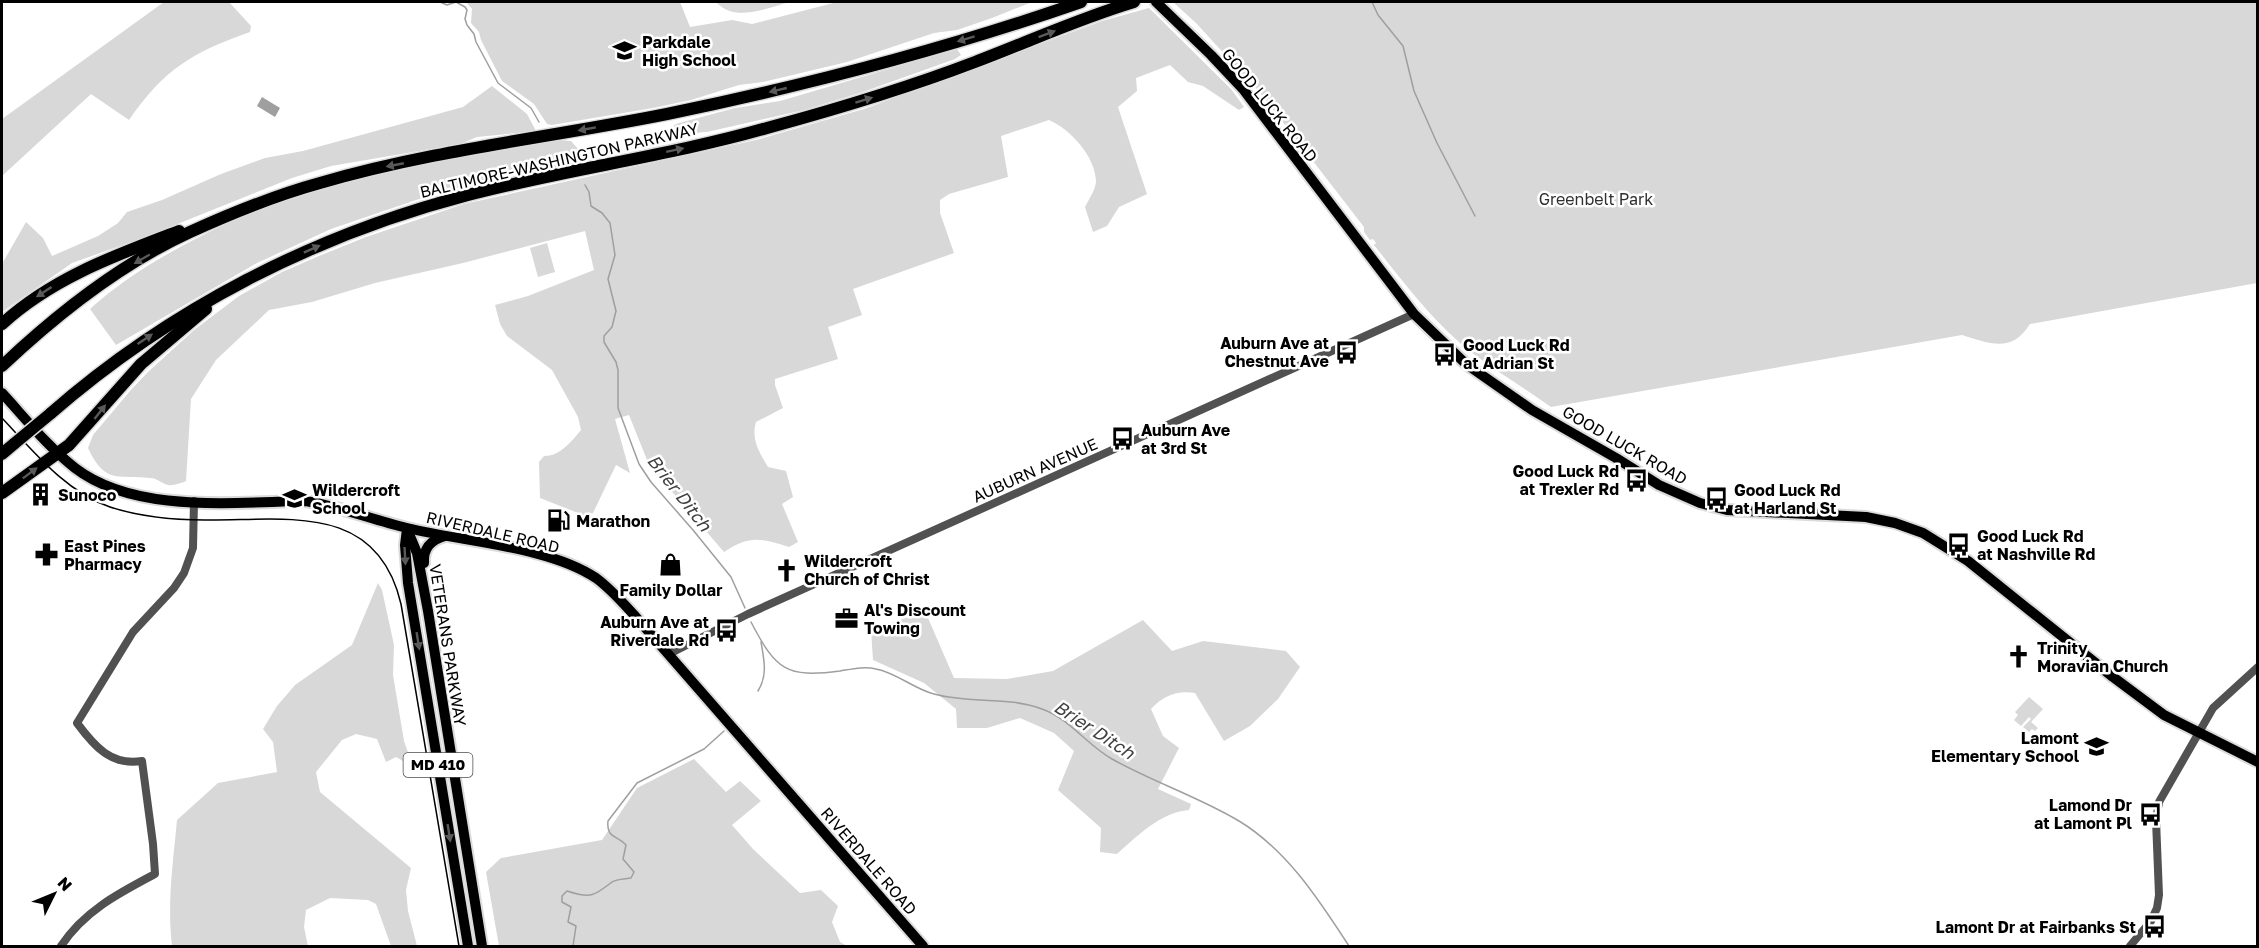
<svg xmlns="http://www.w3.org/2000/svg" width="2259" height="948" viewBox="0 0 2259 948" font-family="'Golos Text',sans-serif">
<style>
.green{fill:#d8d8d8}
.water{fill:#9f9f9f}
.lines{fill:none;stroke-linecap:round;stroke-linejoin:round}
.stream{stroke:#9f9f9f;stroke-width:1.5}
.major-casing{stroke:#dbdbdb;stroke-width:14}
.highway-casing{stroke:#dbdbdb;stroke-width:15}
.minor{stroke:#515151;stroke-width:8}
.major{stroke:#000;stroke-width:10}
.highway{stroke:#000;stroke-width:12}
.tram{stroke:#000;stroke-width:1.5}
.highway-bridge-casing{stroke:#dbdbdb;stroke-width:15;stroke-linecap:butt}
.highway-bridge{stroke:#000;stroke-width:12}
.oneway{fill:#595959}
.labels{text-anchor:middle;stroke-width:5;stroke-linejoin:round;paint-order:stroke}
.shield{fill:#fff;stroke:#4c4c4c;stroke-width:1.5}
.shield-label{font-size:15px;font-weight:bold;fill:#000}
.poi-label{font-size:16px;font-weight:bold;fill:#000;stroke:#fff;text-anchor:start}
.street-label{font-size:16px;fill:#000;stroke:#fff}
.park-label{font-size:16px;fill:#2f2f2f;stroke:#fff}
.water-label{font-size:18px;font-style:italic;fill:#404040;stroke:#fff}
</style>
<rect width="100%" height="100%" fill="#fff"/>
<g class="green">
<path d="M164 2H229L251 26 250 32C193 52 164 69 129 120L91 94 2 176V119Z"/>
<polygon points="466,2 680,2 690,27 732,20 752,24 837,2 1032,2 992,18 957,30 934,33 847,62 763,82 739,85 691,100 653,108 552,125 547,124 534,104 502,81 481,40 479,32 471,23 472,9"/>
<path d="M716 2H790C767 8 735 23 716 2Z"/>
<path d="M1173 2H2257V283L2030 324C2012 353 1991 344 1962 335L1551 407C1521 385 1488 367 1460 343 1427 314 1401 279 1374 245L1376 243 1373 239 1370 240 1364 232V227L1261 94 1196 23Z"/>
<path d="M1149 8 1231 89 1244 107 1239 110 1203 86 1188 82 1170 65 1136 78 1137 91 1118 107 1147 194 1119 207 1107 226 1093 232 1085 207C1089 199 1096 189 1096 181 1095 156 1070 129 1049 120L1001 136 1008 177 949 194 940 200V213L954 253 853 289 862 315 828 327 838 359 775 379V385L783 408 756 422C751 439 759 452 768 467L786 471 793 497 782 504 798 542 789 547C760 538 750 535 724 552L649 465 629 415 615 419 630 473 616 465 593 513 583 515 540 498 539 462 544 456C560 456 571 442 581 430L578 417 552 370 507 336 500 324 495 305 528 296 594 270 585 231 463 263 375 283 312 302 269 310 216 360 191 399 186 481C181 483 173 486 168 485 161 483 157 478 150 478 117 475 105 484 88 448L93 435 130 391 147 373 194 330 239 296 282 272 319 256 366 237 464 204 756 140 864 109 1102 21Z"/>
<path d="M957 49 961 55 955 59 863 92 804 110 707 132C695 131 682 141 673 130L674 125 679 123 735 108 780 101Z"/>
<polygon points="492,86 527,114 536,131 477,137 460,144 331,166 292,178 145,237 72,263 2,312 2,264 26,222 43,238 52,256 98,236 118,223 127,212 162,200 221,174 265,158 303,151 463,107"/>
<path d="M560 140 571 141 579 150V162L485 181 422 198 331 229 257 263 116 345 90 309C119 283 146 266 180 247 224 223 270 203 318 189 397 166 479 155 560 140Z"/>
<polygon points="547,243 555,272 538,277 530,248"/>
<path d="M378 583 382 590 394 645 393 675 404 741 413 767 396 757 386 762 377 739 356 734 342 740 316 772 320 792 411 868 406 890 408 911 417 946H391L376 904 368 900 330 898 306 910 304 927 308 946H172C167 904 173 863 177 820L218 783 277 772 273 742 263 729 277 706 295 685 352 645Z"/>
<path d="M925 611 954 678 1007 679 1053 671 1143 620 1172 651 1203 641 1286 651 1300 667 1278 699 1250 726 1224 741 1195 693C1177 690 1163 696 1151 709L1163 736 1179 748 1158 789 1191 804 1189 810C1161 812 1137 836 1117 854L1100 852 1101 828 1058 790 1074 751 1054 733 1020 718 987 728H957L956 709 924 683 873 660 871 630Z"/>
<polygon points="2029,697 2043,709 2031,722 2038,728 2035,731 2032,729 2029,732 2023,727 2031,719 2029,717 2021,726 2014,720 2018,715 2015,712"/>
<polygon points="694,759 726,792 740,781 761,801 732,825 753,849 800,893 821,890 838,906 832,922 840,942 847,946 499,946 486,872 501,858 602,840 637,788"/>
</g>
<polygon class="water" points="262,97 280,108 275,117 257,106"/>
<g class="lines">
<g class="stream">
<polyline points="440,2 447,5 456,2 465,7 467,10 465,19 467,25 474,34 476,42 498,83 531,108 539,122"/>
<polyline points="1372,2 1378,15 1403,46 1414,91 1437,143 1475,216"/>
<polyline points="585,185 589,192 591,206 602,213 610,223 615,255 608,279 616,311 612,327 604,336 604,342 616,362 618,370 618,408 639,464 651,482 693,530 731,577 745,608"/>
<path d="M751 622C776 670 786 678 840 671 852 669 864 666 876 669 897 673 914 689 934 694 969 704 1008 696 1042 709 1070 719 1087 745 1112 759 1153 782 1199 797 1239 821 1287 850 1319 900 1349 946"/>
<path d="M758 691C768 675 764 660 761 642"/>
<path d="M573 946 576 926 568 922 571 907 562 902V896L567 891C591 899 594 896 612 882 616 879 625 879 631 878L634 872 623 859 626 845C618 835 606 839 608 821L637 783 704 749 724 731"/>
</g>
<defs>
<g id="major">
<polyline points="1156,2 1211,55 1243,89 1414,314 1466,364 1532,410 1616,458 1659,485 1700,503 1727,510 1866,517 1895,523 1923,533 1968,561 2113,677 2164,715 2258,762"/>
<path d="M2 393C25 418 48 447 75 468 135 514 235 502 306 501 341 507 373 520 407 528 464 542 548 546 596 578 611 589 623 603 635 616L923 946"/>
<polyline points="407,529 417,553 428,611 482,946"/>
<polyline points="407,529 405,545 408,583 468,946"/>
<path d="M424 563C423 548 431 540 445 536"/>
</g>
<g id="highway">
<path d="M2 324C52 278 116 255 179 231"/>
<path d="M2 366C57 314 120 264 190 232 232 213 276 195 320 183 433 150 552 137 667 114 808 85 946 49 1081 2"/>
<path d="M50 414C170 309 314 235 468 195 567 169 669 156 767 128 837 109 907 88 975 62 1028 42 1080 18 1134 2"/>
<polyline points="2,454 15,443"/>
<polyline points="2,493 69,445 141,364 206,309"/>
</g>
</defs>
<use href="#major" class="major-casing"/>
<use href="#highway" class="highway-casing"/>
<g class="minor">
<polyline points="669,654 748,614 1414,314"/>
<path d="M61 946C84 911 119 893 155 874L153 844 142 761C111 766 94 746 77 723L133 632 174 588 184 573 193 548 194 501"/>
<polyline points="2130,946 2151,921 2157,908 2159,895 2156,820 2159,802 2213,708 2258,667"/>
</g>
<use href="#major" class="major"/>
<use href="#highway" class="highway"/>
<path class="tram" d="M2 418C33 451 66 492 110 507 141 517 173 520 205 520 285 521 377 501 401 604L459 946"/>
<defs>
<polyline id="highway-bridge" points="15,443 50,414"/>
</defs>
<use href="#highway-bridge" class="highway-bridge-casing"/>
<use href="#highway-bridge" class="highway-bridge"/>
</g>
<defs><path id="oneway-solid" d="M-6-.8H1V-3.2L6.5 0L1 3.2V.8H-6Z" transform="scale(1.5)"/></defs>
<g class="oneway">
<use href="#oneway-solid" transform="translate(1047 34) rotate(-21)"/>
<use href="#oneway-solid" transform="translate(966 39) rotate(163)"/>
<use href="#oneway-solid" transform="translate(778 90) rotate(167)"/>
<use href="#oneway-solid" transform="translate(864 100) rotate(-17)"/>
<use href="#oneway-solid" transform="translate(587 129) rotate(170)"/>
<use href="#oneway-solid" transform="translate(675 150) rotate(-12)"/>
<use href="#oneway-solid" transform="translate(395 165) rotate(169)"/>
<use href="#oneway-solid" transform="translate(312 249) rotate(-24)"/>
<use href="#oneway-solid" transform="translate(142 259) rotate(150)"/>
<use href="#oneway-solid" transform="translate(44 292) rotate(147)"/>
<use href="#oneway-solid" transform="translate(145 339) rotate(-34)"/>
<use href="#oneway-solid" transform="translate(100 412) rotate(-52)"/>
<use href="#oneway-solid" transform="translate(30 473) rotate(-37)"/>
<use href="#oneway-solid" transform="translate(405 556) rotate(87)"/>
<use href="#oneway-solid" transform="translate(418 641) rotate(81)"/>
<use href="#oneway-solid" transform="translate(449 833) rotate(81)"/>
</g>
<defs>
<symbol id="school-bare" viewBox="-9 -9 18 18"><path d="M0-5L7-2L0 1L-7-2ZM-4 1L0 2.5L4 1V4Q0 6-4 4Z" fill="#000" stroke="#fff" stroke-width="2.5" paint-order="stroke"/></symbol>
<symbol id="bus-bare" viewBox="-9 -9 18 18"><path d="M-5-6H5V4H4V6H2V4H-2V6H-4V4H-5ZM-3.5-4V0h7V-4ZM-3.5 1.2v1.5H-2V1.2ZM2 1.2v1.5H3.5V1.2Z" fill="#000" stroke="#fff" stroke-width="2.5" paint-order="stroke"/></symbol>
<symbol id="building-bare" viewBox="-9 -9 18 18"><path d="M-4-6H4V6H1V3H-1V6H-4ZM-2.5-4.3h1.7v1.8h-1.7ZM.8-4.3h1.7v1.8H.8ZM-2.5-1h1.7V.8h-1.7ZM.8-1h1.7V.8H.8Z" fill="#000" stroke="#fff" stroke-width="2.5" paint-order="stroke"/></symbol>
<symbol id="fuel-bare" viewBox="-9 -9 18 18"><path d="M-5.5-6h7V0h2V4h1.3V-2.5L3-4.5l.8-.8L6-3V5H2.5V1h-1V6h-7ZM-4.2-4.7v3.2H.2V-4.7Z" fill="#000" stroke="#fff" stroke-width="2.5" paint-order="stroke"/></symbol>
<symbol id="pharmacy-bare" viewBox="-9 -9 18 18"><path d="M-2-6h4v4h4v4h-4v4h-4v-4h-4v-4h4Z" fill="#000" stroke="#fff" stroke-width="2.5" paint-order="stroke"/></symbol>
<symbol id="shop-bare" viewBox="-9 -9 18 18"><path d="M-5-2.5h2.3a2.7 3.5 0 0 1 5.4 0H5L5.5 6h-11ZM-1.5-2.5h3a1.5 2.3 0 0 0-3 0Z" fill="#000" stroke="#fff" stroke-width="2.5" paint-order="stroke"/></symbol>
<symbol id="church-bare" viewBox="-9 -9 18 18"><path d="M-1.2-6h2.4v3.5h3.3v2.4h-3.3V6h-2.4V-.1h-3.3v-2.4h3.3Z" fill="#000" stroke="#fff" stroke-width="2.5" paint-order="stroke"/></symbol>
<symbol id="office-bare" viewBox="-9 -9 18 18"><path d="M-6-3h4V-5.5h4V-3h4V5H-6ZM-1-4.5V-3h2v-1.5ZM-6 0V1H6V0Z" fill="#000" stroke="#fff" stroke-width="2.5" paint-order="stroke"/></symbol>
</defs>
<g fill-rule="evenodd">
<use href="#school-bare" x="608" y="34" width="33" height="33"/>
<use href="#bus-bare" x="1330" y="336" width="33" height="33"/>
<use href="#bus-bare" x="1428" y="338" width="33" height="33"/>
<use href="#bus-bare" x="1106" y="422" width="33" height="33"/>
<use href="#bus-bare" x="1620" y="464" width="33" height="33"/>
<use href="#building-bare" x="24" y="478" width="33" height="33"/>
<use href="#school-bare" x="278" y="482" width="33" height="33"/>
<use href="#bus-bare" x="1700" y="482" width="33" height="33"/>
<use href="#fuel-bare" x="542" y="504" width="33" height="33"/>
<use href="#bus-bare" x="1942" y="528" width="33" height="33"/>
<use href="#pharmacy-bare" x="30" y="538" width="33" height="33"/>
<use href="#shop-bare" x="654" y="548" width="33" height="33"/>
<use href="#church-bare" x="770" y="554" width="33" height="33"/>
<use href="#office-bare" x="830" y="602" width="33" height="33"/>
<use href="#bus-bare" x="710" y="614" width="33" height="33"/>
<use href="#church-bare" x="2002" y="640" width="33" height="33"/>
<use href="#school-bare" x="2080" y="730" width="33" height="33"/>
<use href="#bus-bare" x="2134" y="798" width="33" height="33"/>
<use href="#bus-bare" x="2138" y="910" width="33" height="33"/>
</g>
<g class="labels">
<rect class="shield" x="403.5" y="753" width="69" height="24" rx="4.5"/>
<g class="shield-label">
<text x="438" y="770">MD 410</text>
</g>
<g class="poi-label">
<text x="642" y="48">Parkdale<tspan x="642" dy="18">High School</tspan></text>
<text x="1329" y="349" text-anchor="end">Auburn Ave at<tspan x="1329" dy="18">Chestnut Ave</tspan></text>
<text x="1463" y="351">Good Luck Rd<tspan x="1463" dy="18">at Adrian St</tspan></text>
<text x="1141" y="436">Auburn Ave<tspan x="1141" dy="18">at 3rd St</tspan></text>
<text x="1619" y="477" text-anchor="end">Good Luck Rd<tspan x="1619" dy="18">at Trexler Rd</tspan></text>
<text x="312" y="496">Wildercroft<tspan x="312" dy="18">School</tspan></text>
<text x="1734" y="496">Good Luck Rd<tspan x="1734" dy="18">at Harland St</tspan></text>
<text x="58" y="501">Sunoco</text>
<text x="576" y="527">Marathon</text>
<text x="1977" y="542">Good Luck Rd<tspan x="1977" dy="18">at Nashville Rd</tspan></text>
<text x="64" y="552">East Pines<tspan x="64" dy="18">Pharmacy</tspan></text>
<text x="804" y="567">Wildercroft<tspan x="804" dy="18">Church of Christ</tspan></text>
<text x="671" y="596" text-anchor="middle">Family Dollar</text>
<text x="864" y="616">Al's Discount<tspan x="864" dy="18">Towing</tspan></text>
<text x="709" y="628" text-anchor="end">Auburn Ave at<tspan x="709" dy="18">Riverdale Rd</tspan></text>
<text x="2037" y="654">Trinity<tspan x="2037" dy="18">Moravian Church</tspan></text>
<text x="2079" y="744" text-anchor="end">Lamont<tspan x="2079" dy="18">Elementary School</tspan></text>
<text x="2132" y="811" text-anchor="end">Lamond Dr<tspan x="2132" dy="18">at Lamont Pl</tspan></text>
<text x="2136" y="933" text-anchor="end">Lamont Dr at Fairbanks St</text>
</g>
<g class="street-label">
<text transform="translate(1270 105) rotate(51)" y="6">GOOD LUCK ROAD</text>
<text transform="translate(559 160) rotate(-13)" y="6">BALTIMORE-WASHINGTON PARKWAY</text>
<text transform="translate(1625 445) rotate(30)" y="6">GOOD LUCK ROAD</text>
<text transform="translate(1035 470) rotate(-24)" y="6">AUBURN AVENUE</text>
<text transform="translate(493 532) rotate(13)" y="6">RIVERDALE ROAD</text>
<text transform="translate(448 645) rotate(81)" y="6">VETERANS PARKWAY</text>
<text transform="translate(869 861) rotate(49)" y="6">RIVERDALE ROAD</text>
</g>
<g class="park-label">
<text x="1596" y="205">Greenbelt Park</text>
</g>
<g class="water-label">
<text transform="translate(679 493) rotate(52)" y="6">Brier Ditch</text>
<text transform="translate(1094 730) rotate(33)" y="6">Brier Ditch</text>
</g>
</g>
<rect width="2259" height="948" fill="none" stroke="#000000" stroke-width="6"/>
<g transform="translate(54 894) rotate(47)" stroke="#ffffff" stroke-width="4.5" paint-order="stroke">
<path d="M0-4.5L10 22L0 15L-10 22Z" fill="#000000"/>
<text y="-9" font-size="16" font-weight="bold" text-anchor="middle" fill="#000000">N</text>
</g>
</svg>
